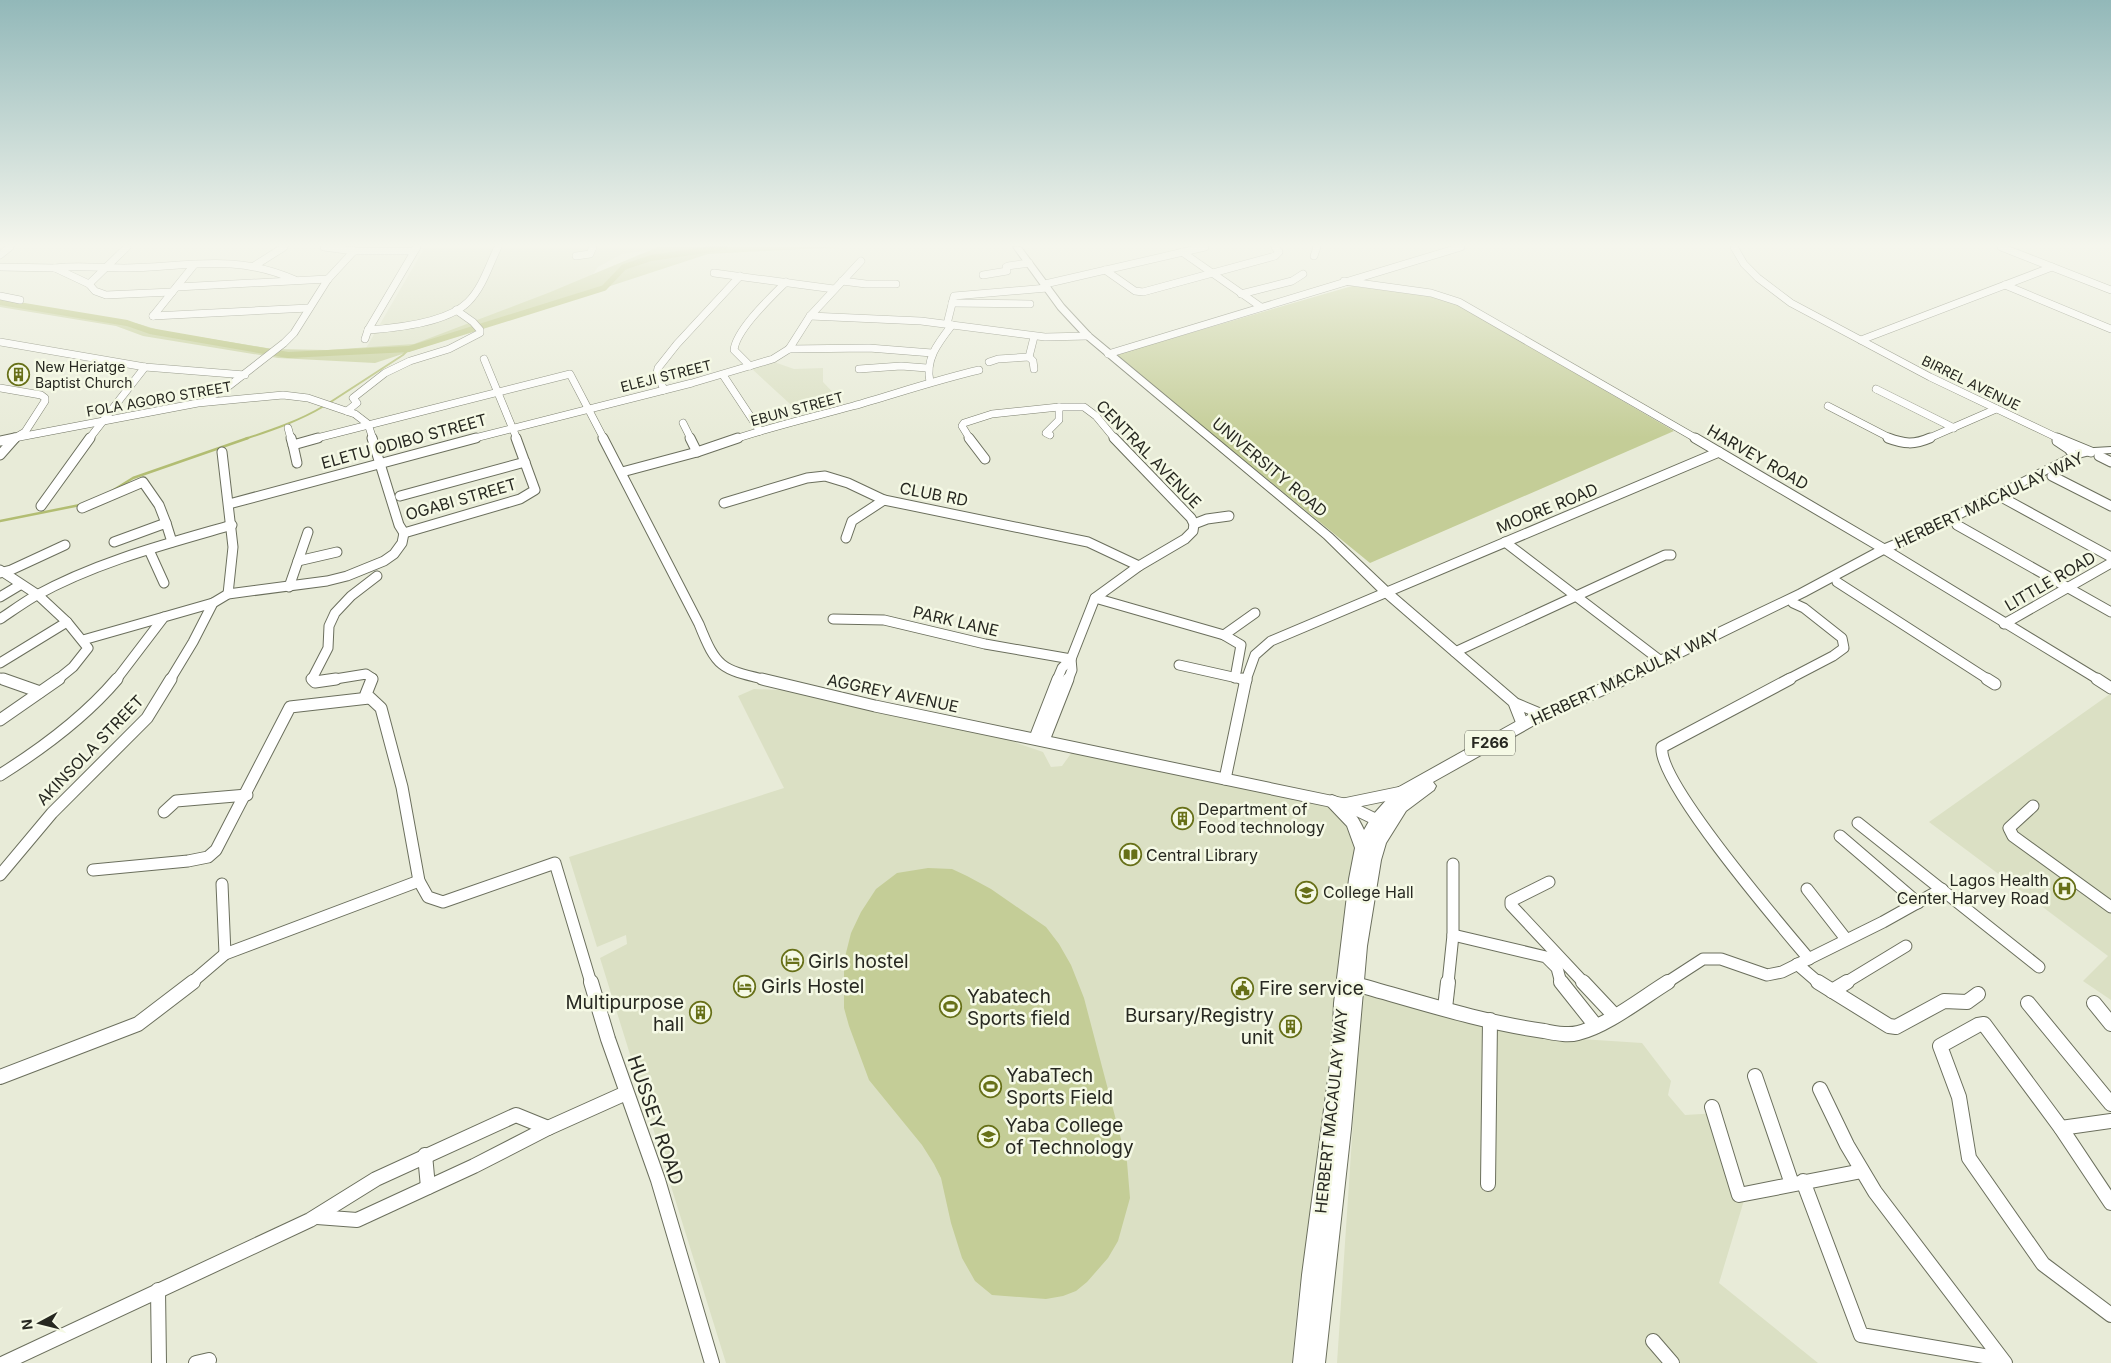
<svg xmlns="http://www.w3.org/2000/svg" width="2111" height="1363" viewBox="0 0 2111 1363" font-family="Inter,sans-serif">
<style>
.built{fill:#dbe0c4}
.green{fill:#c4cd97}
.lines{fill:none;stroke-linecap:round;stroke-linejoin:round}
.stream-far1{stroke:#b2bd72;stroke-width:2}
.stream{stroke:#b2bd72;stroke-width:2.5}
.canal{stroke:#b2bd72;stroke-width:6}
.minor-far3-casing{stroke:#6b6f5d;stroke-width:8}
.minor-far2-casing{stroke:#6b6f5d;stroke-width:11}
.minor-far1-casing{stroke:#6b6f5d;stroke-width:13}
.minor-casing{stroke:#6b6f5d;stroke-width:16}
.major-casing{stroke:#6b6f5d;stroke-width:2}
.highway-casing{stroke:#6b6f5d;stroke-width:2}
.minor-far3{stroke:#fff;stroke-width:7}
.minor-far2{stroke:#fff;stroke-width:9}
.minor-far1{stroke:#fff;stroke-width:11}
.minor{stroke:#fff;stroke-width:14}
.major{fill:#fff;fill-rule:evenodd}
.highway{fill:#fff;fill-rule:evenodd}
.labels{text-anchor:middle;stroke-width:5;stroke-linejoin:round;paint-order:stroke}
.far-poi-label{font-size:14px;fill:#272821;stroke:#f5f9e5;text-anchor:start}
.far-street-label{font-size:14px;fill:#272821;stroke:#f5f9e5}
.shield{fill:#f5f9e5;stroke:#65675c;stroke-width:1}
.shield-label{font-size:15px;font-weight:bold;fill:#272821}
.street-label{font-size:16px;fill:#272821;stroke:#f5f9e5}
.poi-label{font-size:16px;fill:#272821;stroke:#f5f9e5;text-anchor:start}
.near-poi-label{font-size:19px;fill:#272821;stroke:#f5f9e5;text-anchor:start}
.near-street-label{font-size:19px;fill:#272821;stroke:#f5f9e5}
</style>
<rect width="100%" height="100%" fill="#e8ebd8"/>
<g class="built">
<polygon points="425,247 673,247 622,254 598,267 590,279 410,346 366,348"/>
<polygon points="774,362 794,369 823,368 823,382 843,403 801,414 752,369"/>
<polygon points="754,689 802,691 968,726 1043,752 1051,767 1062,766 1075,748 1340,810 1357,843 1308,1253 1299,1288 1292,1363 726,1363 600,958 627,944 626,935 597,947 569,857 784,788 738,696"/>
<polygon points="2110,694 2111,694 2111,1000 2083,981 2108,956 1929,822"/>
<polygon points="1362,988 1550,1037 1642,1043 1671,1081 1668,1095 1685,1115 1718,1113 1745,1197 1719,1283 1818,1363 1337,1363"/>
</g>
<g class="green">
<polygon points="658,247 841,247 708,254 375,363 278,358 143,336 116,326 0,307 0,299 139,324 162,331 273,349 327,350 414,344 548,293"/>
<polygon points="1352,286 1436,296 1457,304 1674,431 1370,563 1115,355"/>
<polygon points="928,868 952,869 967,876 991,889 1046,927 1059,944 1071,965 1084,998 1127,1162 1130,1198 1118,1241 1108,1258 1087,1282 1076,1291 1063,1296 1046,1299 992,1295 975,1281 962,1258 951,1223 941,1178 934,1164 922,1145 869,1080 849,1026 844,1008 844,961 851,933 861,912 876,889 897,873"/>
</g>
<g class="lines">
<g class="stream-far1">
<polyline points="329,403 403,355 409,349"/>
<path d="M245 439C272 430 299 421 324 406"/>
</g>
<g class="stream">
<polyline points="112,491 133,478 248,438"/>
<polyline points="0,521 80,505"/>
</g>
<polyline class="canal" points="0,302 127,323 150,331 288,355 409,349 604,288 624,267 651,258 725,247"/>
<defs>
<g id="minor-far3">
<polyline points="324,247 354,251 414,251"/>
<polyline points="1734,247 1744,264 1758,278 1791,303 1930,377 2060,439"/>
<polyline points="2001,247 2111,290"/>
<polyline points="1182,252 1261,307"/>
<polyline points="0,255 10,247"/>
<polyline points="576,256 590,254 593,247"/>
<polyline points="1314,256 1317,247"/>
<polyline points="254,266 284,247"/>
<polyline points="0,267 55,268 89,284 95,291 106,295 172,292"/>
<path d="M55 268C78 265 101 268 124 268 186 267 236 253 295 280"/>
<polyline points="1105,270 1135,291 1143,292 1275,256 1279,252 1275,247"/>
<polyline points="714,273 834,289"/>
<polyline points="983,275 1007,271 1006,267 1008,266 1029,263"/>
<polyline points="842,281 866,284 896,284"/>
<polyline points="1344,281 1431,293 1459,302 1697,439"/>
<polyline points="89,284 127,247"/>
<polyline points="1045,284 1205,247"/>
<polyline points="2005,285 2111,329"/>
<polyline points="177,287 328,279"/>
<polyline points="1241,294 1292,281 1303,274"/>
<polyline points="0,296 20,300"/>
<polyline points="952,303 1030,304"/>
<polyline points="153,316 309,308"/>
<polyline points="153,316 194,265"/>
<polyline points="810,316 921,321 1045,337 1088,336"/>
<polyline points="947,324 954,296 1047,288"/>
<path d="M368 330C397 328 447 323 468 302 483 287 489 265 498 247"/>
<polyline points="365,339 368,330 417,247"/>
<polyline points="1861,340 2052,267"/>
<polyline points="0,342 145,367 245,375"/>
<polyline points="789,349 869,348 932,353"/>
<polyline points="1108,354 1461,247"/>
<polyline points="1029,357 1033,361 1034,369"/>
<polyline points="484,359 517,439"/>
<polyline points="989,362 998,359 1029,357 1034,337"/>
<path d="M750 366 734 350C736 330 771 297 786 282"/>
<polyline points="859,369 901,366 927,368"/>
<polyline points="723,375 760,431"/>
<path d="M930 382C925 359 938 343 952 325"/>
<polyline points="0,388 41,395 45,398 45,401 25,432 13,439"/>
<polyline points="1876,389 1954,428"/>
<polyline points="664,390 657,373 658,368 677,344 740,276"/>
<polyline points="207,398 225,389 284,343 294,333 328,279 354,251"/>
<polyline points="1828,406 1892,439"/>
<polyline points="347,411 357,403 353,398 385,373 410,361 449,349 480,333 480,330 473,322 456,310"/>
<polyline points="683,423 691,439"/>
<polyline points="288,428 291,439"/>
<polyline points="1050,435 1046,433 1059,420 1059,407"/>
<polyline points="9,439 198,403 283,395 308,398 355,414 368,424 373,439"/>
<polyline points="89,439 145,367"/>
<polyline points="313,439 570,374 604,439"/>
<polyline points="471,439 692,383 773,359 789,349 810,316 861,261"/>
<path d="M735 439C774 426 813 417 853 406 895 394 936 380 979 370"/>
<polyline points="970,439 962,426 964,423 992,414 1059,407 1084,407 1096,416 1115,439"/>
<polyline points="1927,439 1996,409"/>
</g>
<g id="minor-far2">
<polyline points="291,438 293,445 318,438"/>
<polyline points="372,438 399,525 404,533"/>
<path d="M603 438 699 624C717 669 721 669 767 680"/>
<polyline points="690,438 697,452"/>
<polyline points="969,438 985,459"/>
<polyline points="1695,438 1884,549 2099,680"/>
<path d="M1888 438C1904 444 1914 445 1930 438"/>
<polyline points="2057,438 2091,452"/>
<polyline points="0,441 15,438"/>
<polyline points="2057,441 2069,449 2074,456"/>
<polyline points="293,445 297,463"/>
<polyline points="222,452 233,547 228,594"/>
<polyline points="0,455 15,438"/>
<polyline points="2099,456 2111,462"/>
<polyline points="622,472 697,452 738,438"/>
<polyline points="2052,476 2111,506"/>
<polyline points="400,496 525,462"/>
<polyline points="2005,499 2111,557"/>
<polyline points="724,503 807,478 825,476 848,483 884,500 1088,542 1139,566"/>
<polyline points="229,504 476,438"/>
<polyline points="41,506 90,438"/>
<polyline points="82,508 143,482 159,505 166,523"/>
<polyline points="1194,524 1207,519 1229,516"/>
<polyline points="1957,525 2111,612"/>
<polyline points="404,533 520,499 535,490 516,438"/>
<polyline points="846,538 852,521 884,500"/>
<polyline points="114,542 166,523 172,542"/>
<polyline points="1505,542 1661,661"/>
<polyline points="149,550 164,583"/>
<polyline points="298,561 337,552"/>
<polyline points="0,570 38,595 67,622 88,648 73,667 57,680"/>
<polyline points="0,573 11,570 65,545"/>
<polyline points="1837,582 1989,680"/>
<polyline points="289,587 308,532"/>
<polyline points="0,597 20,585"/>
<polyline points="1095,598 1224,635 1255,613"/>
<path d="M0 619C12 611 23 603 35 596 96 562 166 544 232 525"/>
<polyline points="833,619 884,620 985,644 1071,659"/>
<polyline points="2004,624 2111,563"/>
<polyline points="1224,635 1241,645 1235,678"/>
<polyline points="83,640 164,617"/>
<polyline points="1455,652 1665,555 1671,555"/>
<polyline points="0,663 67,622"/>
<polyline points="1179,665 1246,680"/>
<polyline points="0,678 7,680"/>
<polyline points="116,680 164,617 213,603"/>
<polyline points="170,680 193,642 213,603 228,594 327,581 347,576 384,561 394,554 402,543 404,533"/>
<polyline points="313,680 312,679 328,648 329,626 335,613 351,596 377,576"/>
<polyline points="329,680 366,674 372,678 371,680"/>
<polyline points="1057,680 1062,668 1071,659"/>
<polyline points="1068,680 1072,670 1071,659 1095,598 1139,566 1185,539 1193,531 1194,524 1191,518 1114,438"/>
<polyline points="1246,680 1255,655 1271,641 1719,452"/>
<polyline points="1787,680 1833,656 1844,648 1842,638 1804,608 1793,603"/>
</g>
<g id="minor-far1">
<polyline points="3,679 40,692"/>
<polyline points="312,679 315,682 336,679"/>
<polyline points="372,679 366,694 381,708 402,787 419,881 428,897 443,902 555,863 591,983"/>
<polyline points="762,679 875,706 1344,804 1377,820"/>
<polyline points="1242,679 1246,680"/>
<path d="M1790 679 1662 747C1657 781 1782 927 1809 959"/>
<polyline points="1987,679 1995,684"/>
<polyline points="2097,679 2111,688"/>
<polyline points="0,720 59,679"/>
<polyline points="1035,738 1058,679"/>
<polyline points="1044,740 1068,679"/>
<path d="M0 775C43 748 84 718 117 679"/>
<polyline points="1225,779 1246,679"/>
<polyline points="1344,804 1402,792"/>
<polyline points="2033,806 2009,828 2013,836 2111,907"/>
<polyline points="164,812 176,801 247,795"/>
<polyline points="1858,823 2039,967"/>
<polyline points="1840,836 1918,903"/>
<polyline points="93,870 188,861 208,857 216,850 290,707 369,698"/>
<polyline points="0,875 52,813 147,718 171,679"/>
<polyline points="1549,882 1511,901 1511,905 1584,983"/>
<polyline points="222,884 225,954"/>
<polyline points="1807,889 1846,939"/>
<polyline points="1453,935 1546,957 1557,968 1561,983"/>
<polyline points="1797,964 1819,983"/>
<polyline points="191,983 225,954 419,881"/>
<polyline points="1448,983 1453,935 1453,864"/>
<polyline points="1666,983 1703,959 1721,959 1767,975 1782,972 1883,922 1942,889"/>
<polyline points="1845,983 1906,946"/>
</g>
<g id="minor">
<polyline points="591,982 608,1039 658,1180 712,1363"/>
<polyline points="1561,982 1596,1026"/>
<polyline points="1583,982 1615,1016"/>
<polyline points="1818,982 1889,1026 1896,1027 1944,1001 1967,1002 1978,994"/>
<path d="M1355 984C1417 1001 1480 1022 1544 1031 1555 1033 1567 1036 1578 1033 1607 1026 1642 998 1668 982"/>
<polyline points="1832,991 1847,982"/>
<polyline points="2028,1003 2111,1104"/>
<polyline points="2094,1003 2111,1024"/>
<polyline points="1445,1008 1448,982"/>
<polyline points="1755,1076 1792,1184"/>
<polyline points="0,1077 138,1024 193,982"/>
<polyline points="1820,1089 1847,1145 1875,1192 2005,1363"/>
<polyline points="1712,1107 1739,1195 1862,1171"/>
<polyline points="2061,1128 2111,1121"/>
<polyline points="425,1155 428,1187"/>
<polyline points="1803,1181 1861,1335 2001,1359"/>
<polyline points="1488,1184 1490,1020"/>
<polyline points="2111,1203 2061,1128 1984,1024 1978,1025 1940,1046 1959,1097 1969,1158 2043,1264 2111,1315"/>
<polyline points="317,1217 357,1220 474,1166 548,1128 626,1093"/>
<polyline points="158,1290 159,1363"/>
<polyline points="1653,1341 1672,1363"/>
<polyline points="4,1363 310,1220 376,1179 516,1115 548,1128"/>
<polyline points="196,1363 209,1360"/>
</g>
<polygon id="major" points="1013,247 1021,247 1064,305 1091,334 1332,534 1390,589 1518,699 1549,712 1550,715 1549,718 1544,720 1524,712 1529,725 1528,728 1518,728 1509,705 1382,595 1324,538 1085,338 1058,309"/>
<path id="highway" d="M2111 447V453L2094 454 2078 458 1926 536 1888 552 1806 596 1606 694 1538 723 1433 782 1436 786 1434 790 1406 811 1386 843 1381 860 1367 946 1351 1129 1325 1363H1293L1302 1275 1332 1049 1334 1003 1349 879 1355 848 1347 826 1327 805 1324 801 1327 797 1332 795C1347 800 1358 816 1364 830L1372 816 1397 788 1528 715 1596 686 1798 590 1880 546 1918 530 2070 454 2094 448Z"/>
</defs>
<use href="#minor-far3" class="minor-far3-casing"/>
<use href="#minor-far2" class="minor-far2-casing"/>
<use href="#minor-far1" class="minor-far1-casing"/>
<use href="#minor" class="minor-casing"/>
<use href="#major" class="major-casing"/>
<use href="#highway" class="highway-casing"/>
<use href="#minor-far3" class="minor-far3"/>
<use href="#minor-far2" class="minor-far2"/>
<use href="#minor-far1" class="minor-far1"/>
<use href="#minor" class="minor"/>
<use href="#major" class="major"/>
<use href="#highway" class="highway"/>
</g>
<linearGradient id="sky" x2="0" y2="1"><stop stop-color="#92b8b9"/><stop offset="0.56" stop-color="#f5f6ed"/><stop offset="1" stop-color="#f5f6ed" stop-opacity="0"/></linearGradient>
<rect width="2111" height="438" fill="url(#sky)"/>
<defs>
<symbol id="building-ring" viewBox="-11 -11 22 22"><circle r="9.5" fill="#f5f9e5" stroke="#677018" stroke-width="1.5"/><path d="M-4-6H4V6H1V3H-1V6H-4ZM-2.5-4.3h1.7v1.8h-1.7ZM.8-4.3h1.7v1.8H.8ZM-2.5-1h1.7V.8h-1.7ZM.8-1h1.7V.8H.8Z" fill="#677018"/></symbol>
<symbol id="library-ring" viewBox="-11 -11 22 22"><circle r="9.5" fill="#f5f9e5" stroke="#677018" stroke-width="1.5"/><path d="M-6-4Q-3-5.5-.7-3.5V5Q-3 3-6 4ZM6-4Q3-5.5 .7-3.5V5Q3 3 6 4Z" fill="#677018"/></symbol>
<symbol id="hospital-ring" viewBox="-11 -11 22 22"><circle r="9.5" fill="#f5f9e5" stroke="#677018" stroke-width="1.5"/><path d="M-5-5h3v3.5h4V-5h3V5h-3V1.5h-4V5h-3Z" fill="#677018"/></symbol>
<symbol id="school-ring" viewBox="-11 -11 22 22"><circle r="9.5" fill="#f5f9e5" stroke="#677018" stroke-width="1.5"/><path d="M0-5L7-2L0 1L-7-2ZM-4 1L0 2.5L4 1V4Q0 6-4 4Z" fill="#677018"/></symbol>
<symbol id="hotel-ring" viewBox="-11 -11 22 22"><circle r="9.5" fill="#f5f9e5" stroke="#677018" stroke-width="1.5"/><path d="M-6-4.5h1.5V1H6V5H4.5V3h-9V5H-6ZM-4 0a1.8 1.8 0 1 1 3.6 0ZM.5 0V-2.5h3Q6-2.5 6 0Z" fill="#677018"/></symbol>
<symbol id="civic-ring" viewBox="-11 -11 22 22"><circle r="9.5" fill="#f5f9e5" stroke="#677018" stroke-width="1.5"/><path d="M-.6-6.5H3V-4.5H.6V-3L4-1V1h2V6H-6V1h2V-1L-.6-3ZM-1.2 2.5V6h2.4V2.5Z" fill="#677018"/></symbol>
<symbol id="stadium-ring" viewBox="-11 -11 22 22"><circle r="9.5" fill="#f5f9e5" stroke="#677018" stroke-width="1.5"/><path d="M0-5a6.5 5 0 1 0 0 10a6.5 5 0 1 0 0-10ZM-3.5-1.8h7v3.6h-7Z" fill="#677018"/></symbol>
<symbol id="university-ring" viewBox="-11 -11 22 22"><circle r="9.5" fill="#f5f9e5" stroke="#677018" stroke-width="1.5"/><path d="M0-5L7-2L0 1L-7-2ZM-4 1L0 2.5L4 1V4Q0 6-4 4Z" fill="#677018"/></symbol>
</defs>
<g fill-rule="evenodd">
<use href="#building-ring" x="6" y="362" width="25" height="25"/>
<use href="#building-ring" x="1170" y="806" width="25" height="25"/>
<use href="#library-ring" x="1118" y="842" width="25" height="25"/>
<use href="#hospital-ring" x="2052" y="876" width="25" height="25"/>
<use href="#school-ring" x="1294" y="880" width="25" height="25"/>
<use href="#hotel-ring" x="780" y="948" width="25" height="25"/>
<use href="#hotel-ring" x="732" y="974" width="25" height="25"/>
<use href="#civic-ring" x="1230" y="976" width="25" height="25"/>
<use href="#stadium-ring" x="938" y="994" width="25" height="25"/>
<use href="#building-ring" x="688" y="1000" width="25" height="25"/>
<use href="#building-ring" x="1278" y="1014" width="25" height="25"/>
<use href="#stadium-ring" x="978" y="1074" width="25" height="25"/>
<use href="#university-ring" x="976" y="1124" width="25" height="25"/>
</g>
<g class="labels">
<g class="far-poi-label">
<text x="35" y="372">New Heriatge<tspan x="35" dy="16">Baptist Church</tspan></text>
</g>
<g class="far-street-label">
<text transform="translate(666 376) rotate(-14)" y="5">ELEJI STREET</text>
<text transform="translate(1971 383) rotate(26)" y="5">BIRREL AVENUE</text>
<text transform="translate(159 399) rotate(-10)" y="5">FOLA AGORO STREET</text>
<text transform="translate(797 409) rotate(-15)" y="5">EBUN STREET</text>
</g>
<rect class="shield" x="1465" y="730.5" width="50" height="25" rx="4"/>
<g class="shield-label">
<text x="1490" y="748">F266</text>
</g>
<g class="street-label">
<text transform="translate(404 441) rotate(-15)" y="6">ELETU ODIBO STREET</text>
<text transform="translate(1149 454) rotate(46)" y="6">CENTRAL AVENUE</text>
<text transform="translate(1758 457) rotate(30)" y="6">HARVEY ROAD</text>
<text transform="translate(1270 467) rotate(40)" y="6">UNIVERSITY ROAD</text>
<text transform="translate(934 494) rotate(11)" y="6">CLUB RD</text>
<text transform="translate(461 499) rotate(-16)" y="6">OGABI STREET</text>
<text transform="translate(1989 500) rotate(-25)" y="6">HERBERT MACAULAY WAY</text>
<text transform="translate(1547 508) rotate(-22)" y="6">MOORE ROAD</text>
<text transform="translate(2050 581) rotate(-30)" y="6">LITTLE ROAD</text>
<text transform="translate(956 621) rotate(13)" y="6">PARK LANE</text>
<text transform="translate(1625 677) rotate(-25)" y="6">HERBERT MACAULAY WAY</text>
<text transform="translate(893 693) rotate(12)" y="6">AGGREY AVENUE</text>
<text transform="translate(90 750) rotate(-46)" y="6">AKINSOLA STREET</text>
<text transform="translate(1331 1111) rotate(-84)" y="6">HERBERT MACAULAY WAY</text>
</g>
<g class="poi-label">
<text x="1198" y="815">Department of<tspan x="1198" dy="18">Food technology</tspan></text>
<text x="1146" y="861">Central Library</text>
<text x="2049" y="886" text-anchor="end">Lagos Health<tspan x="2049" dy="18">Center Harvey Road</tspan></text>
<text x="1323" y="898">College Hall</text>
</g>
<g class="near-poi-label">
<text x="808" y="968">Girls hostel</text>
<text x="761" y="993">Girls Hostel</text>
<text x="1259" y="995">Fire service</text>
<text x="967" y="1003">Yabatech<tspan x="967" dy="22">Sports field</tspan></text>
<text x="684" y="1009" text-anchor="end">Multipurpose<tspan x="684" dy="22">hall</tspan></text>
<text x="1274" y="1022" text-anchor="end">Bursary/Registry<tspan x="1274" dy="22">unit</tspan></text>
<text x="1006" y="1082">YabaTech<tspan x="1006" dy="22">Sports Field</tspan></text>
<text x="1005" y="1132">Yaba College<tspan x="1005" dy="22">of Technology</tspan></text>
</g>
<g class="near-street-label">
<text transform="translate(656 1120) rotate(71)" y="7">HUSSEY ROAD</text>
</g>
</g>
<g transform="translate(40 1323) rotate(263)" stroke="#f5f9e5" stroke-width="4" paint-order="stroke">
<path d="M0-4L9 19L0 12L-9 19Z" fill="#272821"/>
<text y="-8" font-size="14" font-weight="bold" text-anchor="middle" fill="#272821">N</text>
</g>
</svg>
